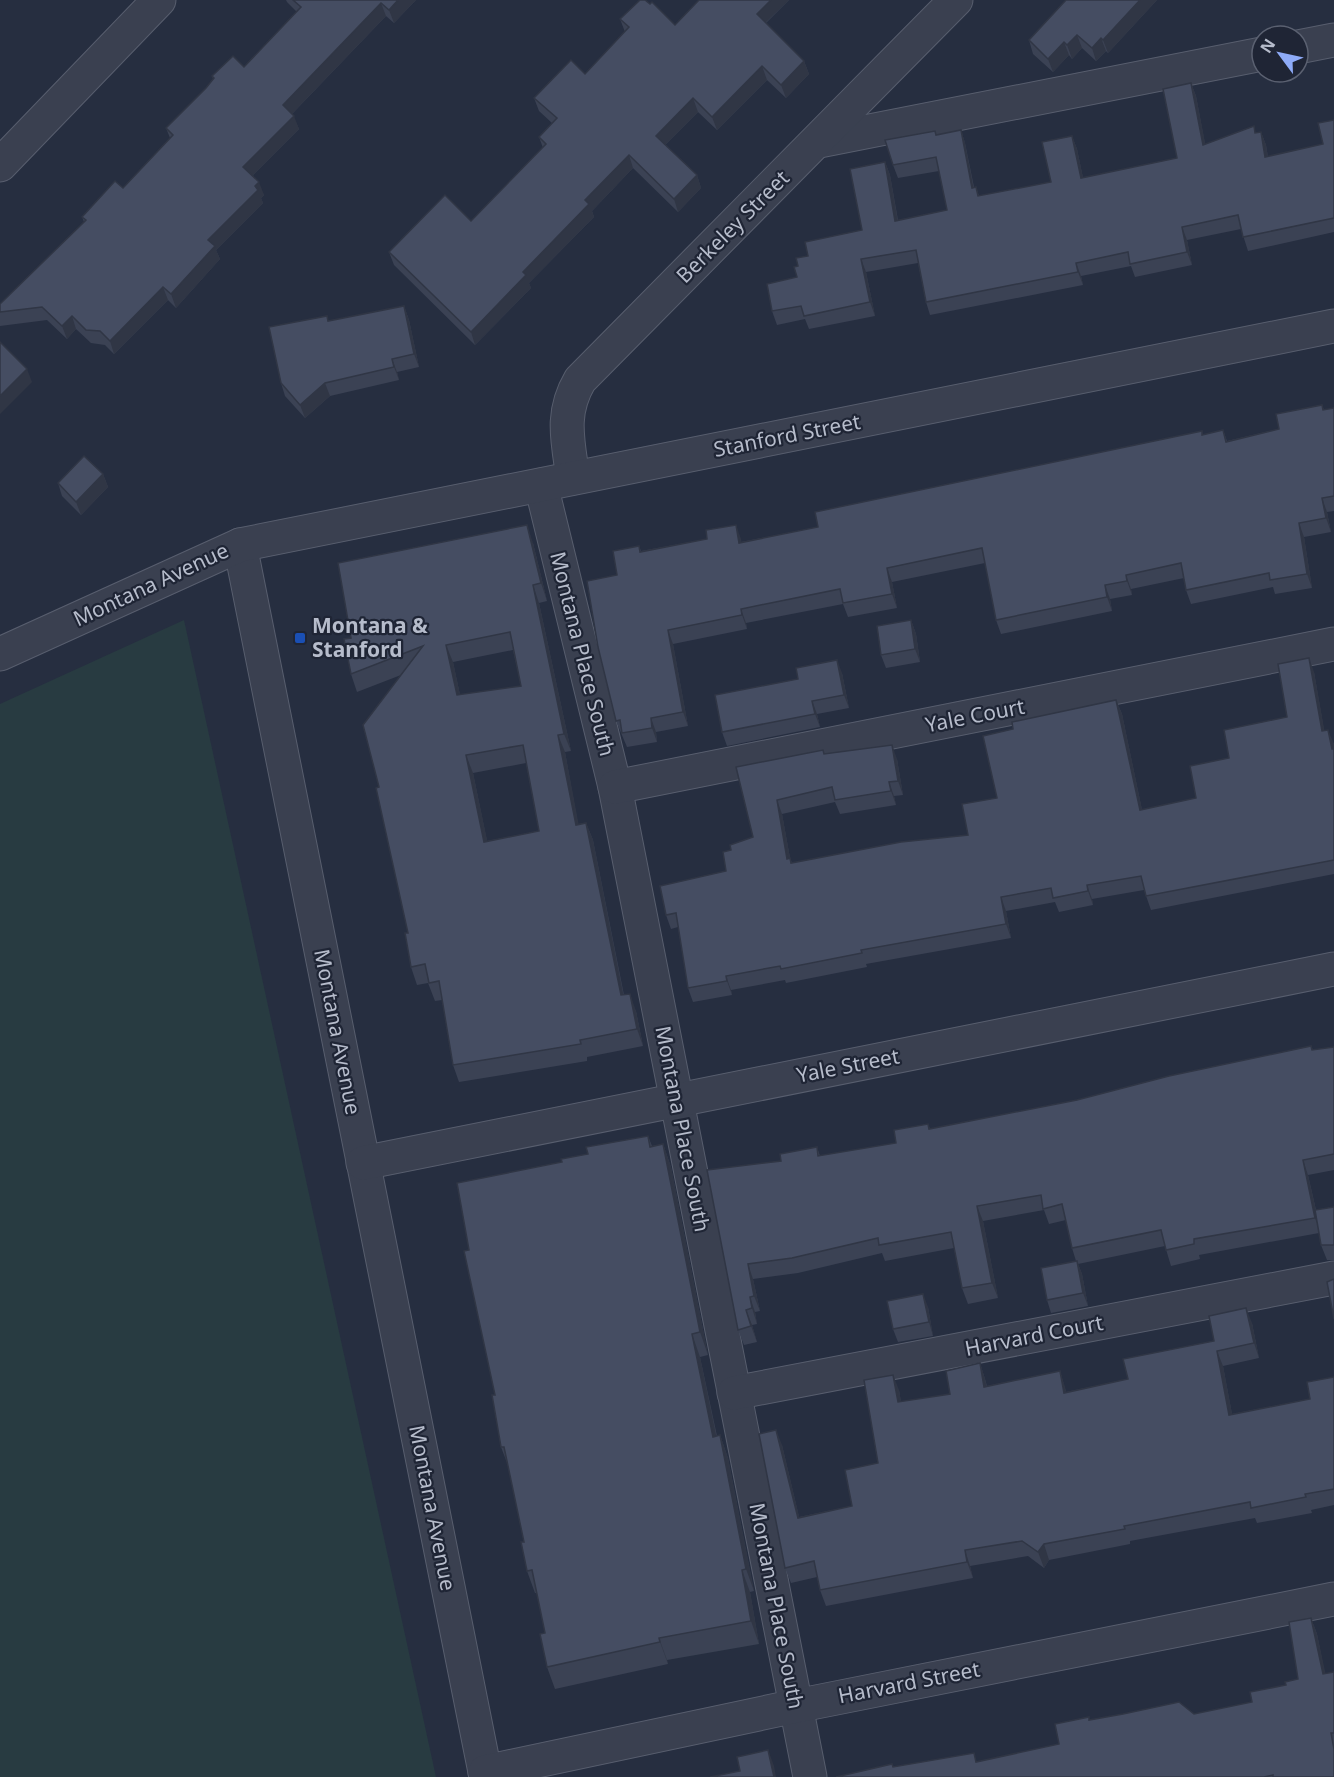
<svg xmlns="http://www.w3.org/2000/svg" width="1334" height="1777" viewBox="0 0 1334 1777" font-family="'Noto Sans',sans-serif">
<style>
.green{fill:#283b41}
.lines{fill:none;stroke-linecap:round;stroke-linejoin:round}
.minor-casing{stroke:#585e6e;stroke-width:35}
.minor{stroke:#3a4050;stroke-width:33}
.wall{fill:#3b4254;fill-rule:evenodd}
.shaded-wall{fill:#303645}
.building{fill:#454d62;stroke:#303645;stroke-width:1.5;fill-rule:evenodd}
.transit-dot{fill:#1a4fb4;stroke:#1f2535;stroke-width:2}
.labels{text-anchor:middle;stroke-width:4.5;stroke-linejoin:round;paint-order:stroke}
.street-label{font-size:21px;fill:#b6bccb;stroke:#1f2535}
.poi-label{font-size:21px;font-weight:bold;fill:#b6bccb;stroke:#1f2535;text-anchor:start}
</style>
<rect width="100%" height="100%" fill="#262e40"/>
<polygon class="green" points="184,620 436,1777 0,1777 0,704"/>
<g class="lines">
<defs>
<g id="minor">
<polyline points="1298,47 1334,40"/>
<polyline points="819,141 1262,54"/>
<polyline points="0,165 159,0"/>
<path d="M573 478C568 441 560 414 580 380L956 0"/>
<polyline points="541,485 615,787 810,1777"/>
<polyline points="240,545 486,1777"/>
<polyline points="0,654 240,545 1334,326"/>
<polyline points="615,787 1334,644"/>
<polyline points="363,1163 1334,969"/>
<polyline points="734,1393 1334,1278"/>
<polyline points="485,1772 796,1706 1334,1599"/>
</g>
</defs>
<use href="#minor" class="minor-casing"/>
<use href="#minor" class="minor"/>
</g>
<g class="wall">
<polygon points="286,0 416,0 394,23 386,16 292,114 299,129 253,175 264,195 261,198 263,203 216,250 220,259 176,308 168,300 114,354 105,345 91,343 76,329 67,339 47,320 0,326 0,304 84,222 82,217 123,188 170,138 166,128 206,88 213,79 212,76 244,67 297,12 287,2"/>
<polygon points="699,0 789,0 766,23 804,61 809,74 786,98 767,80 717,130 698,112 665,145 697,175 701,188 678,212 633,168 592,211 594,217 529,283 531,288 475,345 394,265 389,252 471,221 543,148 539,137 552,123 539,111 534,98 585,74 625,32 620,19 650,4 675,25"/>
<polygon points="1066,0 1157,0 1108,53 1106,51 1096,61 1082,48 1072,59 1069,55 1053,72 1033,54 1029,40"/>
<polygon points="1191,83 1196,96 1205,144 1261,132 1266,145 1268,157 1323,144 1334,120 1334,232 1248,251 1241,229 1187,240 1192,265 1135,277 1131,266 1081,276 1083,285 930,315 926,302 918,263 866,272 875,316 809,329 805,319 777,325 772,311 797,277 798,266 808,256 862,230 885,162 890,175 898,220 947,210 939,171 898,178 893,165 936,135 961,130 965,143 974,187 976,187 979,196 1051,182 1072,136 1077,149 1083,178 1177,158"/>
<polygon points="404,306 409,320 419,367 397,372 399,380 330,396 305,418 285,396 281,383 329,321"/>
<polygon points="1322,405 1324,410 1334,408 1334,511 1327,512 1331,532 1304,537 1312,588 1275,594 1273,587 1191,604 1186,590 1184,578 1131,589 1132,595 1110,599 1112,611 1001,634 996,620 985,563 892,582 897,608 848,617 843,604 746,623 747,629 673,644 688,726 656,732 657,742 627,747 616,721 617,575 639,546 641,551 707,539 741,539 741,542 818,527 1202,431 1203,435 1223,430 1227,441 1279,429"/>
<polygon points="103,474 108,487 81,515 62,496 58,483"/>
<path d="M533 543 547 601 539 603 571 751 565 752 578 824 586 823 593 840 624 995 636 1011 643 1046 587 1057V1061L459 1082 453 1065 442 1000 435 1001 428 983 417 985 411 967 408 933 379 787 401 675 357 692 351 674V638ZM513 650 521 686 460 695 453 662ZM526 763 539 831 487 841 473 773Z"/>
<polygon points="911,620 916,634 920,662 886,668 881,655"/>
<polygon points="1314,672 1324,730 1334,744 1334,874 1151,910 1144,890 1092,899 1093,905 1059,912 1055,902 1006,911 1011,938 866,964 867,967 786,983 785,980 731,990 732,995 693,1002 688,988 678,927 671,929 666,915 726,871 731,850 753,837 736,767 823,750 825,754 897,759 903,795 894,796 896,805 840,814 835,802 782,814 790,858 792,863 968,835 997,798 1013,729 1116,700 1122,714 1142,810 1196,798 1229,758 1287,717"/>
<polygon points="842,673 849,708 817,714 820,727 727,746 722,732"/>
<polygon points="1311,1046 1313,1050 1334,1047 1334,1170 1308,1175 1316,1210 1334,1207 1334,1260 1327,1260 1321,1245 1319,1233 1199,1255 1200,1259 1171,1266 1165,1246 1078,1264 1082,1274 1088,1306 1051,1313 1047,1300 1076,1261 1072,1248 1066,1220 1049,1224 1044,1210 983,1221 998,1298 968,1304 962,1288 954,1248 885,1261 882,1253 798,1273 753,1279 760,1311 755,1312 757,1324 752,1325 757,1342 744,1345 738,1330 707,1170 781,1161 817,1147 820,1156 896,1143 928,1124 930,1129 1077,1100"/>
<polygon points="648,1136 652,1146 663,1144 671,1167 708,1355 700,1357 717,1436 720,1435 728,1458 754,1591 750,1592 759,1644 667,1660 668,1664 555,1689 547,1667 545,1633 537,1593 535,1593 527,1571 524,1542 509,1468 501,1447 495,1395 469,1250 562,1162"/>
<polygon points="928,1307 933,1336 898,1342 893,1329"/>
<polygon points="1252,1323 1259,1358 1223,1366 1232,1414 1310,1399 1334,1377 1334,1505 1311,1510 1312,1513 1257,1523 1255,1518 1130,1541 1130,1544 1049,1560 1044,1568 1028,1556 970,1566 973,1578 826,1606 820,1590 817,1577 791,1583 785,1568 782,1445 799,1517 852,1506 878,1463 899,1390 901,1402 950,1394 980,1363 985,1379 987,1386 1060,1371 1066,1392 1128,1379"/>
<polygon points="1311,1618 1317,1634 1325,1674 1334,1672 1334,1777 836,1777 893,1767 977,1762 1059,1744 1090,1720 1194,1714 1252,1702 1298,1679"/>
</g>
<g class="shaded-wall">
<polygon points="398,0 416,0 394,23 389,10"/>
<polygon points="771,0 789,0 761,27 757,14"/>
<polygon points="1140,0 1157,0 1108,53 1103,40"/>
<polygon points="381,3 386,16 288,118 283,105"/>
<polygon points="1077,35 1082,48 1072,59 1067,45"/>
<polygon points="1101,38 1106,51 1096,61 1092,48"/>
<polygon points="1064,42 1069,55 1053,72 1048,59"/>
<polygon points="804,61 809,74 786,98 781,85"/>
<polygon points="762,66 767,80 717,130 712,117"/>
<polygon points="1191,83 1196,96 1208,158 1203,145"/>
<polygon points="693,98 698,112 661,149 656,136"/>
<polygon points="294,116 299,129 248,180 243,167"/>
<polygon points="961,130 965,143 976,201 972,188"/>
<polygon points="1261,132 1266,145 1270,170 1265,157"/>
<polygon points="1072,136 1077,149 1086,192 1081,178"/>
<polygon points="629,155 633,168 592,211 594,217 529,283 531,288 475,345 471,332 585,200"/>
<polygon points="885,162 890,175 900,234 895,221"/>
<polygon points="697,175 701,188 678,212 674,199"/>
<polygon points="259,182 264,195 261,198 263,203 216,250 220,259 176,308 171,294 208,240 255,186"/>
<polygon points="1182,227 1187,240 1192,265 1187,252"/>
<polygon points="861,259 866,272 875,316 870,302"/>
<polygon points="1076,263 1081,276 1083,285 1078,272"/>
<polygon points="163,287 168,300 114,354 110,341"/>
<polygon points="404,306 409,320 419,367 414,354"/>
<polygon points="72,316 76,329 67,339 62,326"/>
<polygon points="392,359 397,372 399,380 394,367"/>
<polygon points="27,369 32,382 0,414 0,396"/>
<polygon points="325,383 330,396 305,418 300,405"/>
<polygon points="103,474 108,487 81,515 76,502"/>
<polygon points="1322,498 1327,512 1331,532 1326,518"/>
<polygon points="1299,523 1304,537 1312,588 1307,574"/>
<polygon points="527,525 533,543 547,601 541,583"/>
<polygon points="736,525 741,539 744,557 739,543"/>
<polygon points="887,568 892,582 897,608 892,594"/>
<polygon points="1126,575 1131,589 1132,595 1127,581"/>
<polygon points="533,585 539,603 571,751 564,734"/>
<polygon points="1105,585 1110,599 1112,611 1107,597"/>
<polygon points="741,609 746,623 747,629 742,615"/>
<polygon points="911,620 916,634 920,662 915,649"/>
<polygon points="668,630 673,644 688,726 683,712"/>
<polygon points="446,645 453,662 464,713 457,695"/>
<polygon points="1309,658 1314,672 1327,745 1322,731"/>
<polygon points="837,660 842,673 849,708 844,695"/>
<polygon points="1116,700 1122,714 1145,824 1140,810"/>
<polygon points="812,701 817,714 820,727 815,714"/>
<polygon points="651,718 656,732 657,742 652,728"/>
<polygon points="1328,730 1334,744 1334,754 1332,749"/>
<polygon points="558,735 565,752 582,842 576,825"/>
<polygon points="892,745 897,759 903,795 898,781"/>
<polygon points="466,755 473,773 491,859 484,842"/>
<polygon points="889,782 894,796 896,805 891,791"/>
<polygon points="777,800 782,814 791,863 790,858 795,872 787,859"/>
<polygon points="586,823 593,840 627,1013 621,995"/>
<polygon points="1087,885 1092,899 1093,905 1088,891"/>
<polygon points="1001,897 1006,911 1011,938 1006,924"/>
<polygon points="726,976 731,990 732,995 727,981"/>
<polygon points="630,994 636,1011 643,1046 637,1029"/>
<polygon points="663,1144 671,1167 708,1355 700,1332"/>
<polygon points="1303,1160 1308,1175 1321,1233 1315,1218"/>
<polygon points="977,1206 983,1221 998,1298 992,1283"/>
<polygon points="1077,1261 1082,1274 1088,1306 1083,1293"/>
<polygon points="748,1264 753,1279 760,1311 754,1296"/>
<polygon points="923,1294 928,1307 933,1336 929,1322"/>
<polygon points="750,1297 755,1312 757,1324 752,1308"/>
<polygon points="1246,1308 1252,1323 1259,1358 1254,1343"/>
<polygon points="746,1310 752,1325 757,1342 751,1326"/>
<polygon points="692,1334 700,1357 721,1459 713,1437"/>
<polygon points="1217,1351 1223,1366 1235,1430 1229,1415"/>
<polygon points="980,1363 985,1379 990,1402 984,1387"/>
<polygon points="1060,1371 1065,1387 1070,1408 1064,1393"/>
<polygon points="893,1375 899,1390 904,1418 898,1402"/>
<polygon points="776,1430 782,1445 803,1533 798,1518"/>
<polygon points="720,1435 728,1458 754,1591 746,1569"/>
<polygon points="1044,1544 1049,1560 1044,1568 1038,1552"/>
<polygon points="965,1550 970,1566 973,1578 967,1562"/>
<polygon points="742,1570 750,1592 759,1644 751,1621"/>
<polygon points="1311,1618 1317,1634 1329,1690 1323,1674"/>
<polygon points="659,1638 667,1660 668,1664 660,1642"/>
<polygon points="768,1750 774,1766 776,1777 774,1777"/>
</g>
<g class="building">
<polygon points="293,0 398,0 389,10 381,3 283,105 294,116 243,167 259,182 255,186 258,190 208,240 215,246 171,294 163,287 110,341 100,331 86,330 72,316 62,326 42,307 0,312 0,304 86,220 82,217 115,181 123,188 173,135 166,128 206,88 214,78 212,76 233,56 244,67 301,7"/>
<polygon points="640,0 645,0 650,4 652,2 675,25 699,0 771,0 757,14 804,61 781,85 762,66 712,117 693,98 656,136 697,175 674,199 629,155 585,200 589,204 523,272 526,275 471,332 389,252 445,195 471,221 546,144 539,137 557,118 534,98 571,60 585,74 629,27 620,19"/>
<polygon points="1066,0 1140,0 1103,40 1101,38 1092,48 1077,35 1067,45 1064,42 1048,59 1029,40"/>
<polygon points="1191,83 1203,145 1254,126 1255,133 1261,132 1265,157 1323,144 1318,123 1334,120 1334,218 1243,237 1238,215 1182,227 1187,252 1130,264 1128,252 1076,263 1078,272 926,302 916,250 861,259 870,302 804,316 801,306 772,311 767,284 797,277 794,267 798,266 796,258 808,256 805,242 862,230 850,169 885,162 895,221 947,210 936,157 893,165 885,140 935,131 936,135 961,130 972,188 976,187 978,196 1051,182 1042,142 1072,136 1081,178 1177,158 1163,89"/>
<polygon points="404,306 414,354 392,359 394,367 325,383 300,405 281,383 269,327 327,316 328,321"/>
<polygon points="0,342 27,369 0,396"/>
<polygon points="1322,405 1323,410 1334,408 1334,496 1322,498 1326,518 1299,523 1307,574 1270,580 1269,573 1186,590 1181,563 1126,575 1127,581 1105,585 1107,597 996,620 982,548 887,568 892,594 843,603 840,589 741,609 742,615 668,630 683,712 651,718 652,728 622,733 620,720 616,721 598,647 587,581 617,575 613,551 639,546 640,552 707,539 706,530 736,525 739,543 818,527 815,512 1202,431 1202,435 1223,430 1226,442 1279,429 1276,414"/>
<polygon points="84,456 103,474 76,502 58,483"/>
<path d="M527 525 541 583 533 585 564 734 558 735 576 825 586 823 621 995 630 994 637 1029 580 1040 581 1044 453 1065 439 981 429 983 425 964 411 967 405 933H408L376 788 379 787 363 725 423 646 351 674 344 639 351 638 338 563ZM510 632 521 686 457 695 446 645ZM523 745 539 831 484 842 466 755Z"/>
<polygon points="911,620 915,649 881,655 877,626"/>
<polygon points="1309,658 1322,731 1328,730 1332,749 1334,749 1334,860 1146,896 1141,876 1087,885 1088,891 1053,898 1051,888 1001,897 1006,924 861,950 862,953 781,969 780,966 726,976 727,981 688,988 676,913 666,915 660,886 726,871 723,852 731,850 730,845 753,837 736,767 823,750 824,754 892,745 898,781 889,782 891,791 835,800 832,787 777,800 787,859 790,858 791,863 901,842 968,835 962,804 997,798 983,736 1013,729 1012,722 1116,700 1140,810 1196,798 1190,766 1229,758 1224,730 1287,717 1278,664"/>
<polygon points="837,660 844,695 812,701 815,714 722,732 715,695 798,679 796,668"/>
<polygon points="1311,1046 1312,1050 1334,1047 1334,1154 1303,1160 1315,1218 1194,1239 1194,1244 1166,1250 1161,1230 1072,1248 1062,1204 1043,1209 1041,1195 977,1206 992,1283 962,1288 951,1232 879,1245 878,1238 792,1258 748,1264 754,1296 750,1297 752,1308 746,1310 751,1326 738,1330 707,1170 781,1161 780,1154 817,1147 818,1156 896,1143 894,1130 928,1124 929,1129 1077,1100 1169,1076"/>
<polygon points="648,1136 650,1147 663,1144 700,1332 692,1334 713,1437 720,1435 746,1569 742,1570 751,1621 659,1638 660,1642 547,1667 540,1634 545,1633 532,1570 527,1571 521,1542 524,1542 504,1447 501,1447 492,1395 495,1395 464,1251 469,1250 457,1183 562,1162 561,1159 588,1154 586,1147"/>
<polygon points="1334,1207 1334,1245 1321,1245 1315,1210"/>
<polygon points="1077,1261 1083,1293 1047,1300 1041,1268"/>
<polygon points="1334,1279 1334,1319 1327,1282"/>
<polygon points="923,1294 929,1322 893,1329 887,1301"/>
<polygon points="1246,1308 1254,1343 1217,1351 1229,1415 1310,1399 1307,1382 1334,1377 1334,1489 1305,1494 1306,1497 1251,1508 1250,1502 1124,1526 1125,1529 1044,1544 1038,1552 1022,1541 965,1550 967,1562 820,1590 814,1561 785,1568 759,1434 776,1430 798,1518 852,1506 845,1470 878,1463 864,1380 893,1375 898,1402 950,1394 946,1371 980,1363 984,1387 1060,1371 1064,1393 1128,1379 1123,1359 1214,1341 1209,1316"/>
<polygon points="1311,1618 1323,1674 1334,1672 1334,1733 1331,1733 1334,1749 1334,1777 1273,1777 1273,1775 1264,1777 836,1777 892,1764 893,1767 974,1753 976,1762 1059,1744 1055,1724 1089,1717 1089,1720 1123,1714 1179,1702 1194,1714 1252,1702 1250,1692 1286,1685 1285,1682 1298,1679 1289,1622"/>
<polygon points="768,1750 774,1777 710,1777 740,1771 737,1757"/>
</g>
<rect class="transit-dot" x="294" y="632" width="12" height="12" rx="3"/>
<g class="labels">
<g class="street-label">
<text transform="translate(733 227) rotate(-45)" y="7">Berkeley Street</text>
<text transform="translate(787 436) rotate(-11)" y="7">Stanford Street</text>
<text transform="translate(151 585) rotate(-25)" y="7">Montana Avenue</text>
<text transform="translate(582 654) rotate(76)" y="7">Montana Place South</text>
<text transform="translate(975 716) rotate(-11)" y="7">Yale Court</text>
<text transform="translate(337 1032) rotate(79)" y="7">Montana Avenue</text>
<text transform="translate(848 1066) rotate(-11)" y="7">Yale Street</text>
<text transform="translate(682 1129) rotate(79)" y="7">Montana Place South</text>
<text transform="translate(1034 1336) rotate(-11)" y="7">Harvard Court</text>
<text transform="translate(432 1508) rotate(79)" y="7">Montana Avenue</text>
<text transform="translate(776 1606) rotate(79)" y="7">Montana Place South</text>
<text transform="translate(909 1683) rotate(-11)" y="7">Harvard Street</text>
</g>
<g class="poi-label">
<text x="312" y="633">Montana &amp;<tspan x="312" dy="24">Stanford</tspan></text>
</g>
</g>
<g transform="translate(1280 54) rotate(303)"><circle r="28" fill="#1f2535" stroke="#5b6171" stroke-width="1.5"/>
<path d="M0-4.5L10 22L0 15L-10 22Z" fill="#8eabf8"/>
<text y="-9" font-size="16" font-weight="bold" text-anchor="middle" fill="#b6bccb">N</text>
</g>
</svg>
